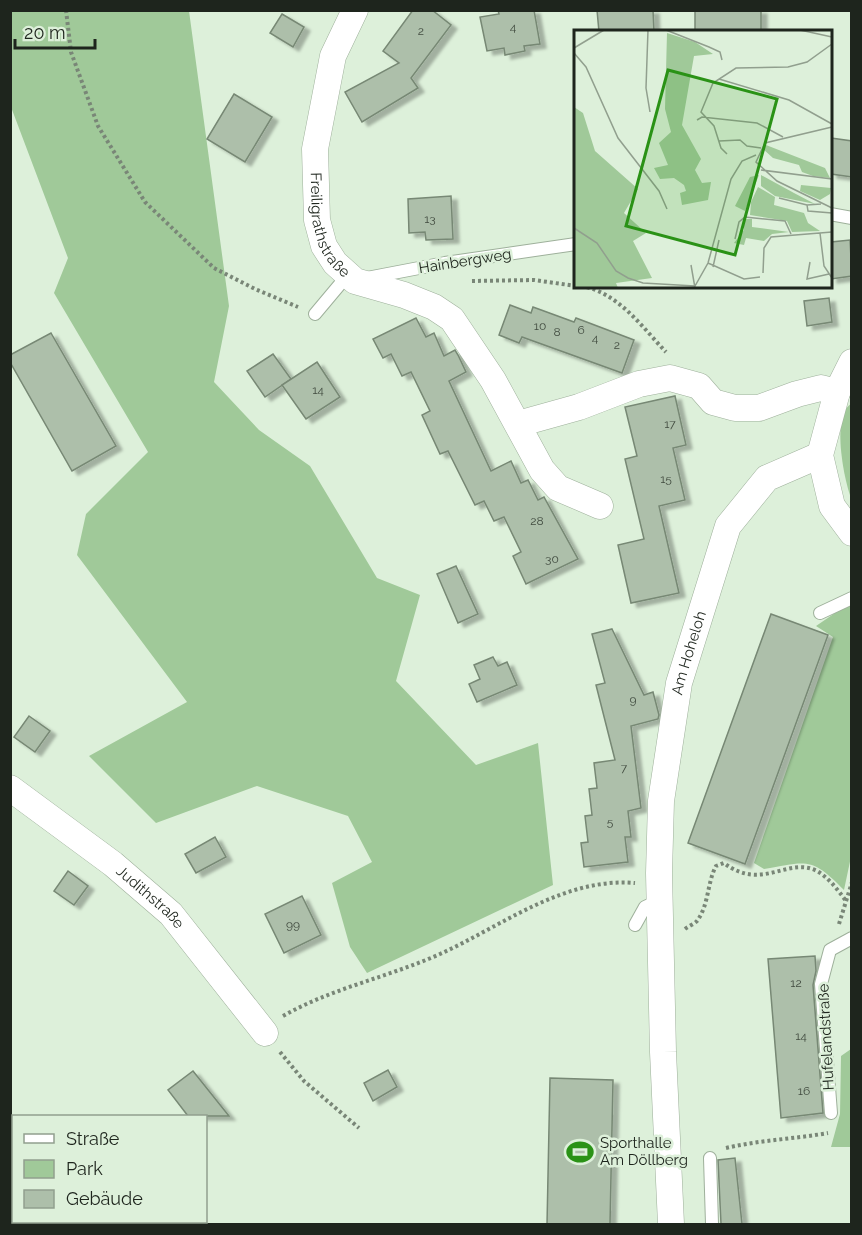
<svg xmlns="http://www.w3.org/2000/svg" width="862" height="1235" viewBox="0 0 862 1235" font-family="Raleway,sans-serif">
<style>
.green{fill:#a0c999}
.building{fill:#adbfaa;stroke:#778874;stroke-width:1.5;filter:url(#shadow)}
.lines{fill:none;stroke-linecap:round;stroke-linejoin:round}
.service-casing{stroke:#9eb09b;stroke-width:14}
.minor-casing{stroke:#9eb09b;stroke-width:27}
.path{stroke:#798677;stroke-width:4;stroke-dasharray:3 3;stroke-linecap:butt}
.service{stroke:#fff;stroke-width:12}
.minor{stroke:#fff;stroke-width:26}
.labels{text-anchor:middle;stroke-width:5;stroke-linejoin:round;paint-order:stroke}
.number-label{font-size:12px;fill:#424c40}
.street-label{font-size:15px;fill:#1e251d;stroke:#ddf0da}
.poi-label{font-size:15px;fill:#1e251d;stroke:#ddf0da;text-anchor:start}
.inset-road{fill:none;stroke:#919f8e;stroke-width:1.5}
.view{fill:#2a9216;fill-opacity:0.15;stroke:#2a9216;stroke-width:3}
.inset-edge{fill:none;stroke:#1e251d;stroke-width:3}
</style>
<defs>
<filter id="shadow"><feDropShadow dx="6" dy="4" stdDeviation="1.5" flood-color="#0004"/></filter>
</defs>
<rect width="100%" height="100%" fill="#ddf0da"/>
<g class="green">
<polygon points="11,10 189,11 229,306 214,382 259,430 310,466 377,578 420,595 396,681 476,765 538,743 553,885 367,973 350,947 332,883 372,862 348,816 257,786 156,823 89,756 187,702 77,555 86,514 148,452 54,293 68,258 11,107"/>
<path d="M851 404V498C844 480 831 415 851 404Z"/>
<path d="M851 605 852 852 844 890C812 857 808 861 764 869L754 863 833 637 816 626 841 609Z"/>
<polygon points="851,1049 851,1147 831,1147 840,1114 841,1056"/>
<polygon points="11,1172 13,1174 14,1222 104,1222 109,1224 11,1224"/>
</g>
<g class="building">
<polygon points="413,10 432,10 451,25 411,78 418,88 362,122 345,92 399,63 383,51"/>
<polygon points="498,10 534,10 540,44 524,46 525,51 505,55 504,48 487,51 480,17 499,14"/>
<polygon points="597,10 653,10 654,32 599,32"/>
<rect x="695" y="10" width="66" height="22"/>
<polygon points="282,14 304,27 293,47 270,33"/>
<polygon points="234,94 272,117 245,162 207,139"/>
<polygon points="831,138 852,141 852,177 831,174"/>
<polygon points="451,196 453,239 426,240 425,232 409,233 408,199"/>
<polygon points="850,240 852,276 831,279 831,242"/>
<polygon points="829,298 832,322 807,326 804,301"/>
<polygon points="510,305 531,313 533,307 574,322 576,318 634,340 622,373 522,337 519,343 499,335"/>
<polygon points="416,318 426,337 434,333 444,356 455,350 458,355 466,372 449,381 491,471 511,461 521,483 528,480 538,500 544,497 578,559 526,584 513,556 521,552 504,517 494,521 484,501 475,505 448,451 440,454 422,415 430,411 411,372 402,376 391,354 383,358 373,339"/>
<polygon points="51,333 116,446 72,471 10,362 10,355"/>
<polygon points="273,354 291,379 265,397 247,371"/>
<polygon points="317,362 340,397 306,419 282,385"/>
<polygon points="675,396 686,445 673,448 685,500 659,506 679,593 631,603 618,545 644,539 625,459 637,456 625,407"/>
<polygon points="456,566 478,614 458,623 437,574"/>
<polygon points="771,614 828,635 745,864 688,843"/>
<polygon points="612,629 644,695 653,692 659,715 658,719 631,726 641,808 628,811 631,837 625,837 628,862 584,867 581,843 588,842 585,816 592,815 589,789 597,788 594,763 615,760 596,685 605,683 592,634"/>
<polygon points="493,657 498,666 507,662 517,685 477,702 469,684 480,679 474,665"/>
<polygon points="29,716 50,731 35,752 14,737"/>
<polygon points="215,837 226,857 196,873 185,854"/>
<polygon points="68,871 88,886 74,905 54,891"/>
<polygon points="302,896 321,935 284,953 265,914"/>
<polygon points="815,956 816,971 813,985 823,1113 781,1118 768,959"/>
<polygon points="388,1070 397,1087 373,1101 364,1083"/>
<polygon points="193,1071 229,1116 188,1116 168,1090"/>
<polygon points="550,1078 613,1080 610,1224 547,1224"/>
<polygon points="735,1158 742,1224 721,1224 718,1160"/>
</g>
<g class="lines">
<defs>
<g id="service">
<polyline points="830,214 852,218"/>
<polyline points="315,314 341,283 445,263 576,244"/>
<polyline points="820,613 852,598"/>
<polyline points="635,925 645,907 660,900"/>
<polyline points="831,1113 821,984 830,950 852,938"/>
<polyline points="710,1158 712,1224"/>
</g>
<g id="minor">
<path id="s1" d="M355 10 333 56 315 149 317 220 324 246 335 263 355 281 404 295 434 307 452 319 493 380 542 470 558 488 600 506"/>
<polyline points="852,362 837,392 820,455 832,506 852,533"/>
<polyline points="518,424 579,407 639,384 670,378 699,386 713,402 735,408 759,408 797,394 821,388 837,392"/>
<path id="s2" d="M10 788 113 864 171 914 265 1033"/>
<path id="s3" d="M671 1224 663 1052 659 873 661 801 679 683 728 526 767 478 820 455"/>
</g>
</defs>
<use href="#service" class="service-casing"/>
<use href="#minor" class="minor-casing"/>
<g class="path">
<polyline points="66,10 71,52 98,126 145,202 214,268 255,289 298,307"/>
<polyline points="472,281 534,280 576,286"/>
<path d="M581 286C618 292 642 327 666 352"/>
<polyline points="839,924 852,882"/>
<path d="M685 929C689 926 694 924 697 921 709 905 707 883 716 866L724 863C762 892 788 856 817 871 829 878 838 890 846 901"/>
<path d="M283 1016C332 988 389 977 440 954 502 926 564 877 635 883"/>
<polyline points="280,1052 304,1081 359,1128"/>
<path d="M726 1148C760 1140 794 1139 828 1133"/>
<polyline points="10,1210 14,1212"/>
<polyline points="29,1222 34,1224"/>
</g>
<use href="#service" class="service"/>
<use href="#minor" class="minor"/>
</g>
<defs>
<symbol id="stadium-bare" viewBox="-9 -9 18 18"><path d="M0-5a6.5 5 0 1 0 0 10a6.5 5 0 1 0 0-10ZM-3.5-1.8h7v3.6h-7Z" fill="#2a9216" stroke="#ddf0da" stroke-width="2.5" paint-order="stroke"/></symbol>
</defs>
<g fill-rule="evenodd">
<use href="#stadium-bare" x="561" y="1133" width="38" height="38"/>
</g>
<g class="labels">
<g class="number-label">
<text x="513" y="31">4</text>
<text x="421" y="35">2</text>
<text x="430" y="223">13</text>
<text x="540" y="330">10</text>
<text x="581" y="334">6</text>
<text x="557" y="336">8</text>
<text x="595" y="342">4</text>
<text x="617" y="349">2</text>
<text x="318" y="394">14</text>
<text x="670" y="428">17</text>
<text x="666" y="483">15</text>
<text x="537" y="525">28</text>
<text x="552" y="563">30</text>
<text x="633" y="704">9</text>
<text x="624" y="772">7</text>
<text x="610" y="826">5</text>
<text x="293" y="929">99</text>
<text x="796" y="987">12</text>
<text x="801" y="1040">14</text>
<text x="804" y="1095">16</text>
</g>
<g class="street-label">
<text dy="5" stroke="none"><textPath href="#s1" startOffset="225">Freiligrathstraße</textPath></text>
<text transform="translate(465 261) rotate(-9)" y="5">Hainbergweg</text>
<text dy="5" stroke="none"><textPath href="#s3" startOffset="574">Am Hoheloh</textPath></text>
<text dy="5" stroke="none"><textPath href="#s2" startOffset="178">Judithstraße</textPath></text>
<text transform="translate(826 1037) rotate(-93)" y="5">Hufelandstraße</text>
</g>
<g class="poi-label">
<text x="600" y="1148">Sporthalle<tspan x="600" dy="17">Am Döllberg</tspan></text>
</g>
</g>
<g transform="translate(574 30)">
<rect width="258" height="258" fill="#ddf0da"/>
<path d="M93 3 121 12 139 24 120 26 108 95 127 129 121 140 128 153 137 152 134 170 108 175 106 163 112 161 110 155 100 148 86 149 80 138 94 135 85 113 97 102 91 79ZM0 77 9 83 21 121 64 159 50 183 72 203 59 211 78 248 42 253 44 258H0ZM192 115 251 138 256 148 239 146 228 142 225 135 199 128 189 119ZM185 145 171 181 161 176 176 147ZM187 145 220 163 241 174 201 166 187 156ZM227 155 257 158 256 164 246 170 226 161ZM184 157 201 167 200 175 230 183 234 193 246 201 218 202 213 191 176 185 177 172ZM170 189H178V197L215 202 198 204 190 211 172 208 170 215 160 213 170 200Z" fill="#a0c999"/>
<path class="inset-road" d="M74 0 72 58 76 82M92 0 135 17 146 22 148 30M226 0 258 7M0 18 30 0M0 23 12 37 44 108 85 161 93 179M145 49 215 70 258 94M123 90 128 87 183 93 209 107M258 97 191 113 182 132 203 151 258 178M145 111 166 110 173 116 187 118M153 124 147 118 140 96 127 82 139 53 162 38 214 37 233 32 258 14M187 140 258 149M205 168 233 175 247 174M233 175 234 181 258 183M0 198 23 213 42 241 54 248 69 253 121 256 134 233 157 149 168 131 182 125M246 203 250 236 258 248M161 209 165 192 171 187 211 191 217 204M236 232 233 249 255 244M134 233 170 249 186 247M117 235 121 258M139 237 145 210M189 243 190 218 197 207 258 202"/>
<path class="view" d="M94 40 203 69 161 225 52 196Z"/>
<rect width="258" height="258" class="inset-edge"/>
</g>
<rect width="862" height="1235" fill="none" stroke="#1e251d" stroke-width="24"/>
<rect x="12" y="1115" width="195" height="108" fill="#ddf0da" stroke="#919f8e" stroke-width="1.5"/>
<rect x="24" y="1134" width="30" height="9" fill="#ffffff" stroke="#919f8e" stroke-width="1.5"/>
<text x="66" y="1145" font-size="18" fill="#1e251d">Straße</text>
<rect x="24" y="1160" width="30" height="18" fill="#a0c999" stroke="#919f8e" stroke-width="1.5"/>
<text x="66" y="1175" font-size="18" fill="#1e251d">Park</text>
<rect x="24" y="1190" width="30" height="18" fill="#adbfaa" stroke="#919f8e" stroke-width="1.5"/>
<text x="66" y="1205" font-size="18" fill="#1e251d">Gebäude</text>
<path d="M15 39v9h80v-9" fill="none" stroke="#1e251d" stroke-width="3"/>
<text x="24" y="39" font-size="18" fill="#1e251d" stroke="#ddf0da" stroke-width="4.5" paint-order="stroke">20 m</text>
</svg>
